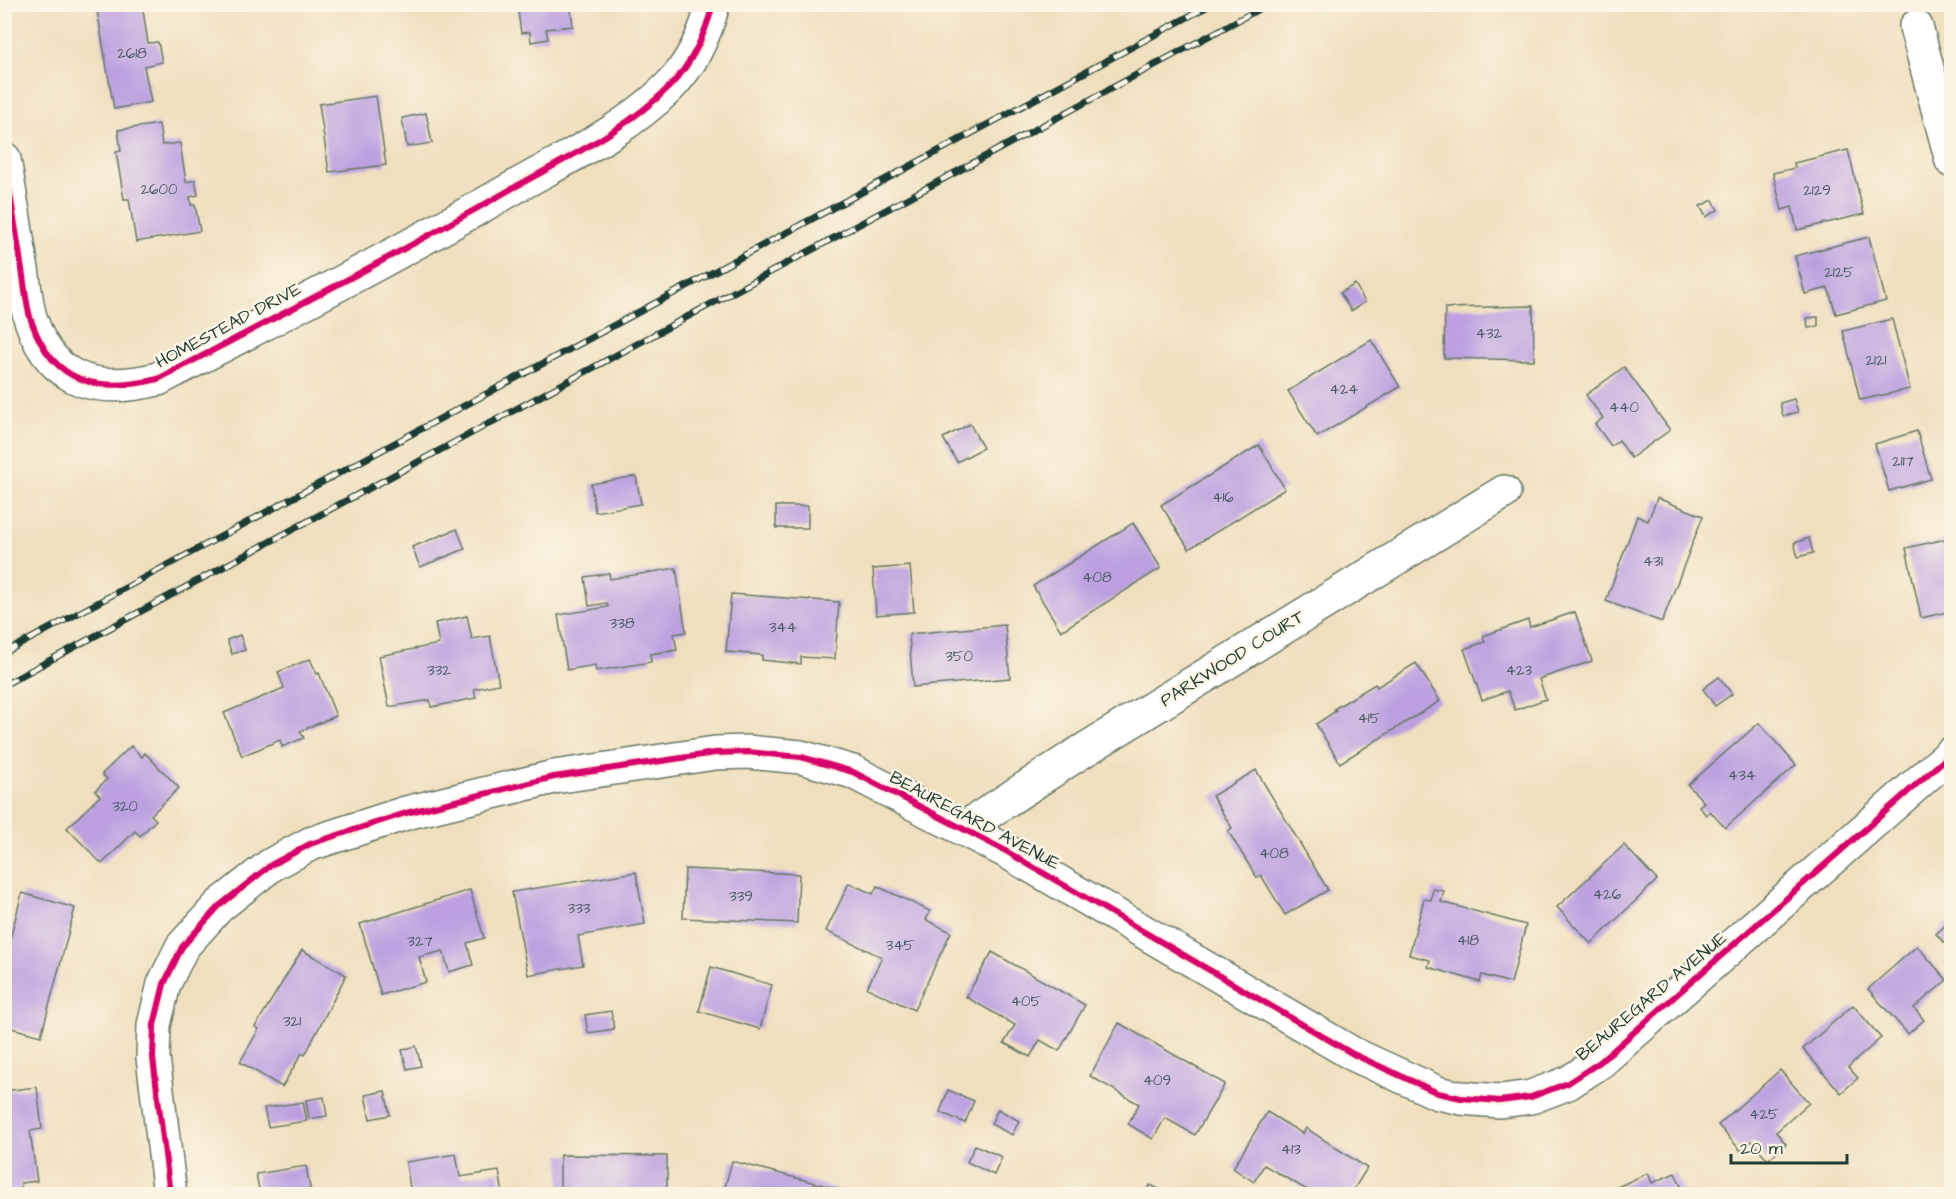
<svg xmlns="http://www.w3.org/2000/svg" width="1956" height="1199" viewBox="0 0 1956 1199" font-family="'Architects Daughter',sans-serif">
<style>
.building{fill:#bca0e0}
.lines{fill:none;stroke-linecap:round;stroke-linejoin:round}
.street-casing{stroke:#687664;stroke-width:36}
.street{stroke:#fff;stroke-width:33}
.rail-casing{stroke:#1f3d34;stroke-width:7}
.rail{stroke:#fcf5e5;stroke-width:4.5;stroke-dasharray:14;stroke-linecap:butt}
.cycleway-casing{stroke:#fcf5e5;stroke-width:10}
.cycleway{stroke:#d6006c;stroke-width:6}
.labels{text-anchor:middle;stroke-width:5;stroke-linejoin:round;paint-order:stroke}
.number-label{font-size:15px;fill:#46565f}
.street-label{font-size:18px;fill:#1f3d34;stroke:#fcf5e5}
</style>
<rect width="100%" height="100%" fill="#fcf5e5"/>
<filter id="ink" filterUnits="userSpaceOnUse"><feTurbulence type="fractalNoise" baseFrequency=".0167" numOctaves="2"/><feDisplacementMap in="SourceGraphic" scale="12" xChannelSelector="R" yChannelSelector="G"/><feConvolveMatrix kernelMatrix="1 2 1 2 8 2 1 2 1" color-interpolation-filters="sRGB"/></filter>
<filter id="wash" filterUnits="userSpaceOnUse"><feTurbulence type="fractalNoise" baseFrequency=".008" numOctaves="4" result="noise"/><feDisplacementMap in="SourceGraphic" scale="24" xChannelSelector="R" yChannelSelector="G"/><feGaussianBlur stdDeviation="1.35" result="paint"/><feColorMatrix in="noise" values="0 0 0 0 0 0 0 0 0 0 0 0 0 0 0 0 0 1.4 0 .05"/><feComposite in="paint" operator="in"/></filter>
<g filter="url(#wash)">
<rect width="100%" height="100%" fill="#efdfbe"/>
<g id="blocks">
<g class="building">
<polygon points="96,4 142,4 148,43 158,42 162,62 144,66 151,102 114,109"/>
<polygon points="517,4 570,4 573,26 546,29 548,39 531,42 530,32 521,33"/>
<polygon points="376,96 386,165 329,172 319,104"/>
<polygon points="426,113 432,143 407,147 402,118"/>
<polygon points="159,124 162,145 180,143 186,182 195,180 198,195 190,197 191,205 195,205 200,231 136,242 129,199 124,199 116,152 121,151 118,130"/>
<polygon points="1848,150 1864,214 1797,230 1792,207 1782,210 1773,173 1795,168 1794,163"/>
<polygon points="1713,200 1718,210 1706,217 1700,206"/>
<polygon points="1869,237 1886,301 1836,314 1828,288 1805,294 1795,256"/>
<polygon points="1355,284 1365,302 1351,311 1340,293"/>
<polygon points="1533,306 1534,360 1444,358 1445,308"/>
<polygon points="1818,317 1818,326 1808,328 1807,318"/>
<polygon points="1892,319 1910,389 1860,400 1843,331"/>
<polygon points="1371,340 1400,387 1317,437 1288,391"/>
<polygon points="1624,367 1670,430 1631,458 1619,440 1611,446 1595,424 1603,418 1586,395"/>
<polygon points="1794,399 1798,412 1783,416 1780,403"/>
<polygon points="970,424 983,448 957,462 943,438"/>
<polygon points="1917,431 1931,479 1889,491 1875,444"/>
<polygon points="1259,445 1285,489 1189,549 1161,505"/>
<polygon points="636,476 641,504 595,512 591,484"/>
<polygon points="1657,498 1703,516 1662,622 1606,601 1637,516 1648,521"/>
<rect x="776" y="506" width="32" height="22"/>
<polygon points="1133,523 1161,568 1061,631 1033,586"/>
<polygon points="457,529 465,549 420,567 412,547"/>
<polygon points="1809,538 1813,553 1798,557 1794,543"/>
<polygon points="1950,538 1952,611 1921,618 1906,548"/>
<polygon points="910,566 914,612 876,615 873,569"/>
<polygon points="676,568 686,632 674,634 677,650 650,654 651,662 596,671 595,665 567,670 558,615 608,607 607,603 589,606 585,577 609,573 610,579"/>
<polygon points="731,594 839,602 835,659 801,657 801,664 762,660 762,655 726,652"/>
<polygon points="1575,612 1592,661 1539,679 1546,699 1515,710 1508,691 1482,700 1464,649 1485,642 1483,636 1528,620 1530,627"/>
<polygon points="467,616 472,639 490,636 499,684 474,689 476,698 431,707 430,700 389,707 379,656 439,644 435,623"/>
<polygon points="1005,625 1010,678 913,687 909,634"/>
<polygon points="240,635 245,650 232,654 227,640"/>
<polygon points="310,659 317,674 319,673 336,716 300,731 304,738 282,747 280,740 242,756 224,713 284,688 278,672"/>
<polygon points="1416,663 1440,701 1340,763 1316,724 1336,711 1334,709 1375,684 1377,687"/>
<polygon points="1719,677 1732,694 1715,706 1703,689"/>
<polygon points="1759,723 1796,765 1725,828 1710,811 1706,815 1699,806 1704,802 1688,785"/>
<polygon points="131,746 142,757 145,753 179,788 151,815 156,820 140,836 135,831 102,864 67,828 100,796 95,791 107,779 102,774"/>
<polygon points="1256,770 1328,890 1285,915 1261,875 1257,878 1228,831 1232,828 1212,796"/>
<polygon points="1624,845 1657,880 1591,944 1557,907"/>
<polygon points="685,869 799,874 797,923 683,918"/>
<polygon points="636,872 645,924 578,936 583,965 528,975 512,892"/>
<polygon points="849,883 873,894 877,886 930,911 926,920 951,932 914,1010 867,988 882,957 826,931"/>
<polygon points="1433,889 1444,891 1441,902 1526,925 1511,983 1482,975 1480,982 1428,967 1430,960 1409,955 1424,899 1431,900"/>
<polygon points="470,890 484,938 467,943 473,965 449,972 443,951 419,957 426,982 381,995 360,924"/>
<polygon points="22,893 75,908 41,1036 4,1026 4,949 7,950"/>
<polygon points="1952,919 1952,950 1936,934"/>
<polygon points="1917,946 1947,980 1914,1008 1924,1020 1908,1034 1868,989"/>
<polygon points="302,950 346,975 305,1055 302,1053 282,1087 240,1062 259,1029 255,1027"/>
<polygon points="992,952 1085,1005 1059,1051 1040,1040 1030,1057 1004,1043 1015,1025 966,997"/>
<polygon points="711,967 772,985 760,1029 699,1011"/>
<polygon points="1853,1005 1881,1038 1848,1067 1858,1078 1841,1093 1803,1049"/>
<polygon points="611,1011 614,1029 588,1033 585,1015"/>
<polygon points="1119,1023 1225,1084 1195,1135 1165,1118 1153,1139 1128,1124 1139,1104 1090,1076"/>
<polygon points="416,1046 421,1066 407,1069 402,1050"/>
<polygon points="1780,1070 1809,1103 1776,1132 1786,1144 1768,1160 1752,1141 1741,1151 1718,1125"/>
<polygon points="37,1087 42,1129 30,1131 37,1181 21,1183 22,1194 4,1194 4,1091"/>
<polygon points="948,1090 974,1101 965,1123 940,1112"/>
<polygon points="385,1091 390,1115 370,1119 365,1095"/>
<polygon points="324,1097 327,1116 309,1119 306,1100"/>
<polygon points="303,1102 307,1121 268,1127 264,1108"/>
<polygon points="998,1109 1019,1121 1012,1135 991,1124"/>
<polygon points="1267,1112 1303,1134 1306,1128 1367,1168 1351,1194 1314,1194 1264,1165 1254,1182 1233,1168"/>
<polygon points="975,1145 1002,1157 994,1175 967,1162"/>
<polygon points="456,1154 460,1177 499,1171 503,1194 411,1194 406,1162"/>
<polygon points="560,1155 667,1156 667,1194 560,1194"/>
<polygon points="732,1161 838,1189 836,1194 723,1194"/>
<polygon points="306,1166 311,1194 260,1194 256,1174"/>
<polygon points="1648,1173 1652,1183 1675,1173 1685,1194 1602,1194"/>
<polygon points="1150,1185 1170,1194 1146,1194"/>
</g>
</g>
</g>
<g filter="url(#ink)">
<use href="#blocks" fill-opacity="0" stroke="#687664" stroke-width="1.5"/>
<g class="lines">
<defs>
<g id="street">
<polyline points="1916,27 1952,161"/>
<path d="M4 159C10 194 16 229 21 264 25 283 25 305 32 323 54 385 100 393 158 379 277 317 396 255 513 188 566 158 625 131 669 87 691 65 705 35 713 4"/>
<polyline points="963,829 1073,757 1504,492"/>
<polyline points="170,1194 153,1058 154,1025 164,984 182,947 219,906 271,865 310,844 406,813 554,777 715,753 747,752 801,757 853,772 1004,850 1353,1054 1438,1093 1461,1098 1500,1101 1531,1097 1568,1083 1600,1062 1952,753"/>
</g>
</defs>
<use href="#street" class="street-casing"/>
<use href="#street" class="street"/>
<defs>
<g id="rail">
<polyline points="4,653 1212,4"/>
<polyline points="4,685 1268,4"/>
</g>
</defs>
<use href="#rail" class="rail-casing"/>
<use href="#rail" class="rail"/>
<defs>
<g id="cycleway">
<path d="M4 159C10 194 16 229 21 264 25 283 25 305 32 323 54 385 100 393 158 379 277 317 396 255 513 188 566 158 625 131 669 87 691 65 705 35 713 4"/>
<polyline points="170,1194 153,1058 154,1025 164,984 182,947 219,906 271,865 310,844 406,813 554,777 715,753 747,752 801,757 853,772 1004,850 1353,1054 1438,1093 1461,1098 1500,1101 1531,1097 1568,1083 1600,1062 1952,753"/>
</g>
</defs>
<use href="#cycleway" class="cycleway-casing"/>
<use href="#cycleway" class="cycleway"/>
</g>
</g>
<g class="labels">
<g class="number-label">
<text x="132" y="58">2618</text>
<text x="159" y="194">2600</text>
<text x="1817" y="195">2129</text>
<text x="1839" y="277">2125</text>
<text x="1489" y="338">432</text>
<text x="1876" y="365">2121</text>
<text x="1344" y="394">424</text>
<text x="1624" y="412">440</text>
<text x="1903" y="466">2117</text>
<text x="1223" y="502">416</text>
<text x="1653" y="566">431</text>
<text x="1097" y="582">408</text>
<text x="622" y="628">338</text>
<text x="783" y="632">344</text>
<text x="959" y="661">350</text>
<text x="439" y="675">332</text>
<text x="1519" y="675">423</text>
<text x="1369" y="723">415</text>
<text x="1742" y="780">434</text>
<text x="125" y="811">320</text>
<text x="1274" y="858">408</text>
<text x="1607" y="899">426</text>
<text x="741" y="901">339</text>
<text x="579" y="913">333</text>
<text x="1468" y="945">418</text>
<text x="420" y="946">327</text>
<text x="900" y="950">345</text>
<text x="1026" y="1006">405</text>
<text x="292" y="1026">321</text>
<text x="1157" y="1085">409</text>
<text x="1764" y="1119">425</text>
<text x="1291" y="1154">413</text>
</g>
<g class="street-label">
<text transform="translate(228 325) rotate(-28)" y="6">HOMESTEAD DRIVE</text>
<text transform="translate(1232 658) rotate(-32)" y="6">PARKWOOD COURT</text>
<text transform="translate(975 820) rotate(28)" y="6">BEAUREGARD AVENUE</text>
<text transform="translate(1651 996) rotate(-40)" y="6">BEAUREGARD AVENUE</text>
</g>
</g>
<rect width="1956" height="1199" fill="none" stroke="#fcf5e5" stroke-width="24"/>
<path d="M1731 1154v9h116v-9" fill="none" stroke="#1f3d34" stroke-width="3"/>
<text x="1740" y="1154" font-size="18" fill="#1f3d34" stroke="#fcf5e5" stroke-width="4.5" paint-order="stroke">20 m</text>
</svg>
